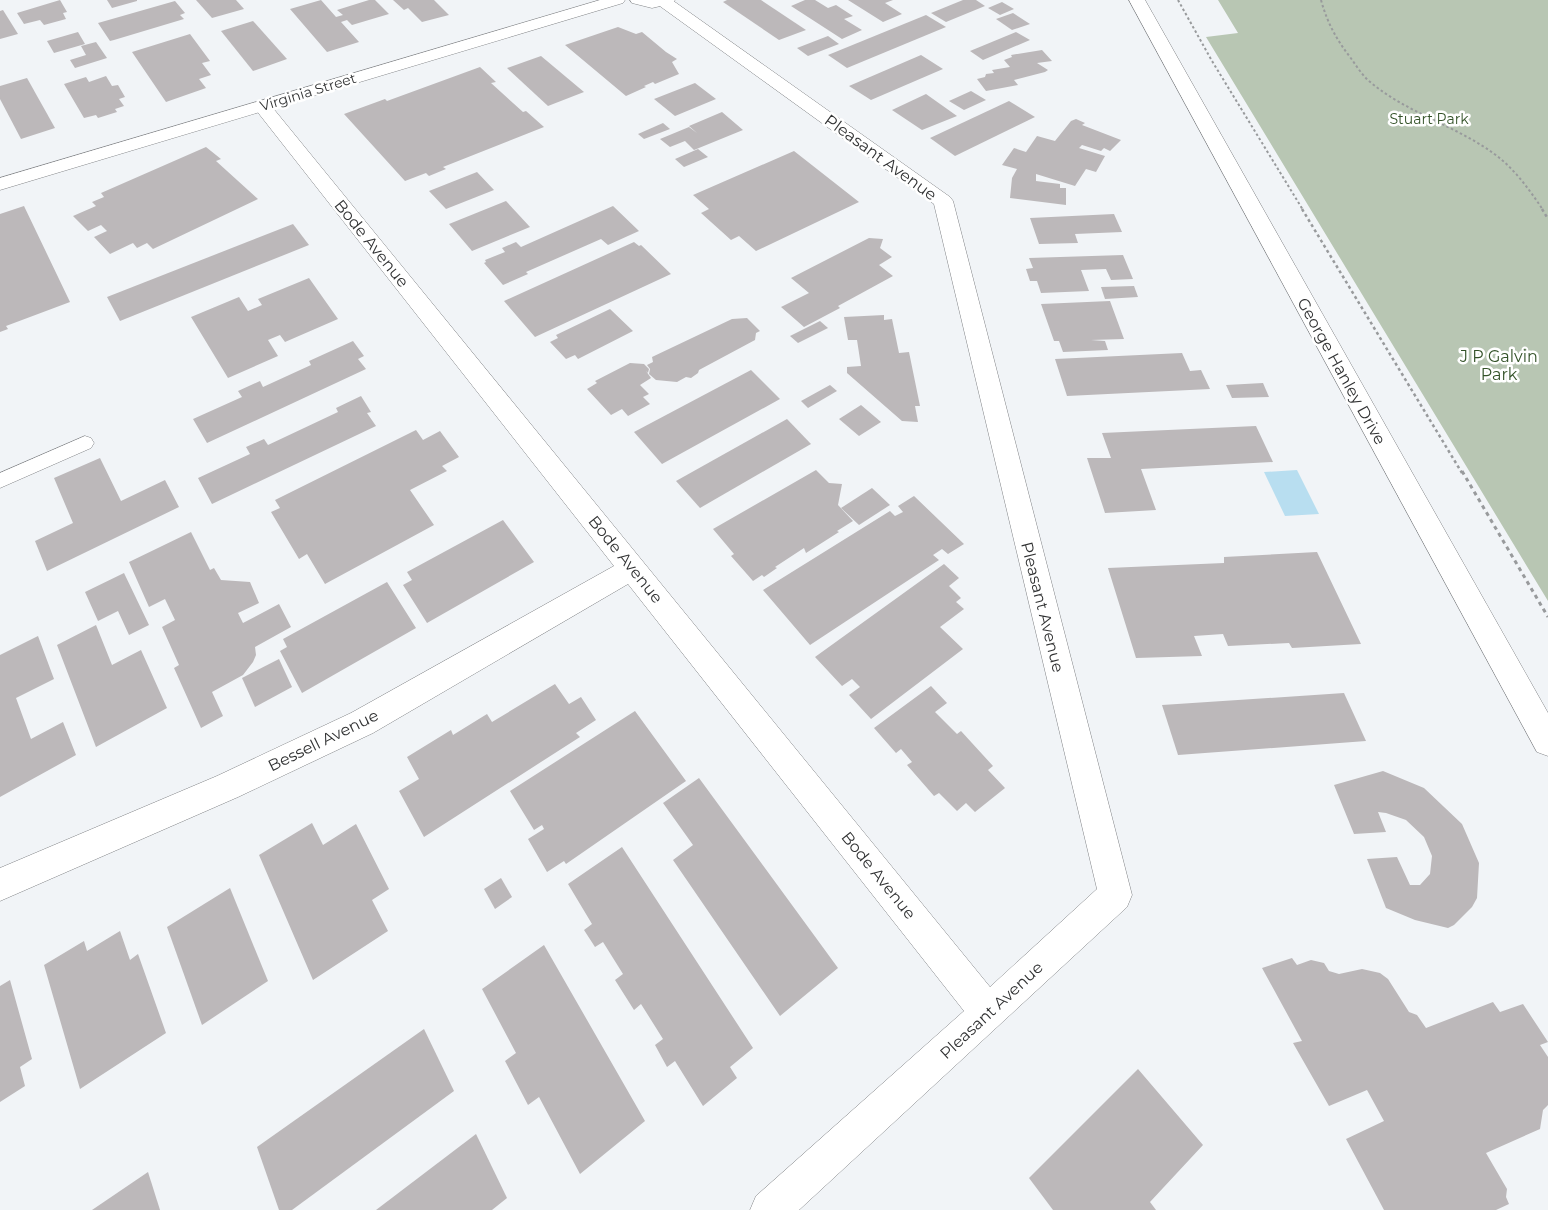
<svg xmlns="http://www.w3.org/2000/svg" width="1548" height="1210" viewBox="0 0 1548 1210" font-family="Montserrat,sans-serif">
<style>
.green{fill:#b8c6b3}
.water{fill:#b8def0}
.building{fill:#bcb8ba}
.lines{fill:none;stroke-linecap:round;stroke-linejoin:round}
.service-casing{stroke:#818386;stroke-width:1}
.minor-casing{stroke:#818386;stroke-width:1}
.tertiary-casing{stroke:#818386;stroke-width:1}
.secondary-casing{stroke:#818386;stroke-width:1}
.path-far2{stroke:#989a9c;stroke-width:2;stroke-dasharray:2.5 2.5;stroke-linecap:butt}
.path-far1{stroke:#989a9c;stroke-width:2.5;stroke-dasharray:3 3;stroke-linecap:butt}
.path{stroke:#989a9c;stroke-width:3;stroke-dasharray:4 4;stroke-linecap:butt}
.service{fill:#fff;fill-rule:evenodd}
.minor{fill:#fff;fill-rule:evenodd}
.tertiary{fill:#fff;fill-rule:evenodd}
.secondary{fill:#fff;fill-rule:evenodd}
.labels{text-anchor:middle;stroke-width:5;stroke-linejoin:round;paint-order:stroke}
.far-street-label{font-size:14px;fill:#313233;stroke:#fff}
.far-park-label{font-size:14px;fill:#335228;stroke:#fff}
.street-label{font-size:16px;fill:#313233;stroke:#fff}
.park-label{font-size:16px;fill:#335228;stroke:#fff}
</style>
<rect width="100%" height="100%" fill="#f1f4f7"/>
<polygon class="green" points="1218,0 1548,0 1548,601 1206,37 1238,33"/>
<polygon class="water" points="1297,470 1319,514 1285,516 1264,472"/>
<g class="building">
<polygon points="60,0 67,12 63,13 66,19 44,25 40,20 24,24 17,13"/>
<polygon points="107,0 137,0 137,1 112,8"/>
<polygon points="196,0 236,0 244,9 212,18"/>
<polygon points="321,0 336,17 343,15 337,10 369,0 375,0 389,14 352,25 347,20 341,22 359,42 327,52 290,9"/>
<polygon points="393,0 434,0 449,15 422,22 408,8 404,10"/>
<polygon points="727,0 761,0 806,30 779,40 723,2"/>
<polygon points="805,0 815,0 828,8 836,5 853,16 844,19 862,30 842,39 791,6"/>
<polygon points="848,0 893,0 885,3 902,14 883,22"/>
<polygon points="963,0 976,0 985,6 946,22 931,13"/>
<polygon points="175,1 185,13 180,15 184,19 114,40 110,41 98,23"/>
<polygon points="1002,2 1014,9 1000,15 988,8"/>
<polygon points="3,10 18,34 0,39 0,11"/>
<polygon points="1013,13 1030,24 1012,30 996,19"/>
<polygon points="926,15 946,27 847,68 828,55"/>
<polygon points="253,21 287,59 253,71 221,31"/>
<polygon points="618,27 636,34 642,32 666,52 677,59 672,62 679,74 655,84 653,82 644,86 646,87 626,96 565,45"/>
<polygon points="78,32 85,44 54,53 47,41"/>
<polygon points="1016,32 1030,40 983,60 970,51"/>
<polygon points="190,34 210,61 202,63 211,75 199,79 206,88 166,102 132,52"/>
<polygon points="828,36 839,44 808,56 797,48"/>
<polygon points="96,42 107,58 75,68 70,60 86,55 81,46"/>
<polygon points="1042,50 1052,61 1037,63 1048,70 1045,72 1014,80 1018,85 986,91 977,79 985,77 986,74 994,73 992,70 1010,67 1004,60 1012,57 1011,55"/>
<polygon points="921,55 943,69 871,100 849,86"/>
<polygon points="541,56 584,92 548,106 507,68"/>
<polygon points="480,67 496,82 491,83 523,112 526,111 544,127 443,167 446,169 429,176 426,173 405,181 344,114 385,99 387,101"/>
<polygon points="106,76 112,86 118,85 125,97 119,99 124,106 115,109 117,112 98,118 96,115 84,118 64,84 86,77 89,82"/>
<polygon points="27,78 55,128 21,139 0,99 0,86"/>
<polygon points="695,83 716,99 675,116 654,99"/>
<polygon points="971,91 986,100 964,110 949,101"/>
<polygon points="926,94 957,116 922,130 892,110"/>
<polygon points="1009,101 1035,117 955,156 930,138"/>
<polygon points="722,112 743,130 694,150 685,141 670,147 660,139 689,127 697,133 689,126"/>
<polygon points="1076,119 1085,123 1082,125 1121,140 1110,151 1104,148 1101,151 1082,145 1079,148 1105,156 1096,172 1086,169 1075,186 1036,174 1036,181 1060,184 1060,188 1066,188 1066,205 1010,198 1012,178 1017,169 1002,165 1014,148 1026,152 1037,136 1055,141 1071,121"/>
<polygon points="663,123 670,129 644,139 638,134"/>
<polygon points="206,147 221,159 216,161 258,199 153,249 147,243 137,248 133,243 110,254 94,237 107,231 101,225 88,231 73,216 96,206 92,202 104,197 101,193"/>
<polygon points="698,149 708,157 684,167 675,159"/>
<polygon points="794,151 859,202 756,251 739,236 731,240 701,213 709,209 693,195"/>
<polygon points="477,172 494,190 446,209 429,191"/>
<polygon points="506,201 530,227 472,251 449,224"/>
<polygon points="24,206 70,302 6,326 8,329 0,332 0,214"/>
<polygon points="613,206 639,231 608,245 601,239 526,272 528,274 503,285 484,263 486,262 485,260 505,252 502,248 516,242 521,247"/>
<polygon points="1114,214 1122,232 1075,234 1078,243 1039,244 1030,218"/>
<polygon points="293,224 309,245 120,321 107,297"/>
<polygon points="869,238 883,239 880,248 892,257 879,265 893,276 838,306 840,308 804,327 781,307 809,293 791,278"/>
<polygon points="634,242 639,246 641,245 671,274 535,337 504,301"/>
<polygon points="1123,255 1133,279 1111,280 1106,269 1081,270 1089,291 1041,293 1037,281 1030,281 1026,269 1033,268 1029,258"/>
<polygon points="309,278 338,319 285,342 280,335 268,340 278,356 228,378 191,317 239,297 248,311 262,305 258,299"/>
<polygon points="1134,286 1138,297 1105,299 1101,287"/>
<polygon points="1110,301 1124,339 1091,340 1105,341 1108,350 1063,352 1059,341 1054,341 1041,304"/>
<polygon points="610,309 633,331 578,359 575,355 566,359 550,342 558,338 556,335"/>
<polygon points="884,315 884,320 892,319 899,353 909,352 920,406 915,406 918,422 902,421 847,373 847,367 861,366 857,340 848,340 844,317"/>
<polygon points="747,318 760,331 756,333 755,340 699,370 698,373 691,378 686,377 677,382 656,380 649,374 650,369 647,365 653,362 652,357 732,319"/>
<polygon points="820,321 828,328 798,343 790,336"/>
<polygon points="353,341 364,356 358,359 366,369 207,443 193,419 242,397 238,391 260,381 263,387 311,365 309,361"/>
<polygon points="1182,353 1190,371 1201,370 1210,389 1067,396 1055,359"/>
<polygon points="630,363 644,364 649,369 648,373 646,371 651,378 640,385 649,394 643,397 650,404 628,416 622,409 611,415 587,389 597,383 595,381"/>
<polygon points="751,370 780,399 662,464 634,432"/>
<polygon points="1263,383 1269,397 1232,398 1226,385"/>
<polygon points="830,385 837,391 808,408 801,401"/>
<polygon points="361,396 371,412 367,413 376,426 212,504 198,478 250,454 246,447 264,439 268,445 338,412 336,408"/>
<polygon points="861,405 881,422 859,436 839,419"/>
<polygon points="787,419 811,444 700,508 676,481"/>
<polygon points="1256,426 1273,462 1141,469 1156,510 1105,513 1087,458 1111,458 1102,433"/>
<polygon points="416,430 423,440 440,431 459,457 442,466 447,471 410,490 434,525 325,584 307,554 299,559 271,512 280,508 275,500"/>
<polygon points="100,458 121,501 165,480 179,507 47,571 35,541 73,523 54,478"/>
<polygon points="816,470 829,483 842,484 838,505 853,521 837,531 839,532 806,553 804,548 775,567 777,568 764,577 762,575 753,581 731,556 734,554 713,529"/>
<polygon points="872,488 890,505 859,525 841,508"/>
<polygon points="914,496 964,544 948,554 942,549 933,555 939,560 810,645 763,590 890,511 895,516 903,512 898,506"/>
<polygon points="503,520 534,562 427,623 403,585 412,580 407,572"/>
<polygon points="191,532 210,570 214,568 221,580 250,582 259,603 238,613 243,623 279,604 291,627 255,647 256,655 253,662 243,675 212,692 223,716 201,728 174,668 179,665 162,627 175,620 165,599 149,607 129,562"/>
<polygon points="1317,552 1361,644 1292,648 1289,643 1228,646 1223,634 1194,636 1202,656 1136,658 1108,568 1224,563 1224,557"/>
<polygon points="944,564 959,578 949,586 961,598 956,602 964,609 940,627 963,649 871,719 849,695 860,687 852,679 842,686 815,657"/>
<polygon points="124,573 149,625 129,635 118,611 98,621 85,592"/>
<polygon points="387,582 416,628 302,693 280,651 287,647 283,639"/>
<polygon points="96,625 112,665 141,650 167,708 96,747 57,645"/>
<polygon points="38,636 54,679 16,698 31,739 63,722 76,755 0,797 0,655"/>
<polygon points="279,659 292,687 255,707 242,678"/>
<polygon points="555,684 569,704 581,697 596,720 576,733 580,737 424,837 399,791 419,779 407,757 451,730 453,735 487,714 492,722"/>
<polygon points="931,686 947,703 935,712 957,734 961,731 993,766 988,770 1005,788 975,812 966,803 957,811 939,793 934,796 907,765 912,762 901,749 896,753 874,728"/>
<polygon points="1344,693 1366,741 1178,755 1162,705"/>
<polygon points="635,711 686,781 566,864 564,861 547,872 528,839 544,829 542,825 534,830 510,791"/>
<polygon points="1383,771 1424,788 1462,824 1479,863 1477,898 1472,907 1454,925 1448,928 1415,920 1386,908 1367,859 1397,857 1410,885 1420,885 1430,874 1432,856 1424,837 1406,820 1386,813 1378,812 1386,832 1354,834 1334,785"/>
<polygon points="699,778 838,968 780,1016 673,860 693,845 663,803"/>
<polygon points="312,823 323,845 356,824 389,889 372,900 388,931 313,980 259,855"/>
<polygon points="622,847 753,1048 730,1067 737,1078 703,1106 675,1061 667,1067 655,1045 663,1039 641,1004 634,1010 615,980 623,974 603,942 595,947 584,930 592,924 568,884"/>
<polygon points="501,878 512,897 495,909 484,889"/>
<polygon points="230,888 268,981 202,1025 167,927"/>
<polygon points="120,931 130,960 138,954 166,1033 80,1089 44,965 84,941 87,951"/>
<polygon points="544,945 645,1121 580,1174 539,1097 528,1105 505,1061 516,1053 482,989"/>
<polygon points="1292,958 1297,965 1311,960 1324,963 1329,971 1339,974 1362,969 1380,973 1388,979 1409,1012 1417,1015 1426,1028 1493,1002 1500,1012 1523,1004 1548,1042 1540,1045 1548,1057 1548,1105 1543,1110 1540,1129 1486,1153 1507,1189 1506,1197 1509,1204 1496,1210 1384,1210 1346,1139 1384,1121 1367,1090 1329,1106 1293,1043 1302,1041 1262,968"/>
<polygon points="10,980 32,1059 20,1067 25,1086 0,1102 0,986"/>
<polygon points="424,1029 454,1091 292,1210 279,1210 257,1147"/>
<polygon points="1138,1069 1203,1145 1150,1202 1156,1210 1053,1210 1029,1178"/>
<polygon points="476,1134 507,1198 492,1210 376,1210"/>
<polygon points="148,1172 160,1210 92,1210"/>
</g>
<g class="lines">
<defs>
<polygon id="service" points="85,436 91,438 94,443 91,448 0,488 0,473"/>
<polygon id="minor" points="656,0 672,0 950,197 953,201 1132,895 1127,907 799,1210 750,1210 756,1196 964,1011 628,584 373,733 238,797 0,901 0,868 217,776 351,713 614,566 256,110 253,106 256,102 262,101 268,102 990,987 1097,889 934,204 657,4"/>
<g id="tertiary">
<polygon points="600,0 625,0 623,3 0,190 0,178"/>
<polygon points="630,0 675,0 673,3 652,8 632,3"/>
</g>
<polygon id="secondary" points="1129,0 1145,0 1548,713 1548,756 1537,752"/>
</defs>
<use href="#service" class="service-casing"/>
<use href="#minor" class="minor-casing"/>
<use href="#tertiary" class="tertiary-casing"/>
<use href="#secondary" class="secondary-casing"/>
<g class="path-far2">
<polyline points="1178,0 1212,61 1303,210"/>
<path d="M1321 0C1327 22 1336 39 1350 57 1356 65 1361 74 1369 81 1405 112 1454 125 1493 153 1514 168 1529 189 1543 210"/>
</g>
<g class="path-far1">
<polyline points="1302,209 1462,473"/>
<polyline points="1542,209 1548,219"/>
</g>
<polyline class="path" points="1462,471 1548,617"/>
<use href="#service" class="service"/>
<use href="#minor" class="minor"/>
<use href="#tertiary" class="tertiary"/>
<use href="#secondary" class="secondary"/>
</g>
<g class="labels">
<g class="far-street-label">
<text transform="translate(308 92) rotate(-17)" y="5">Virginia Street</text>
</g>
<g class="far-park-label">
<text x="1429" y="124">Stuart Park</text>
</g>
<g class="street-label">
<text transform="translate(881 157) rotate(36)" y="6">Pleasant Avenue</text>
<text transform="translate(372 243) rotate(51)" y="6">Bode Avenue</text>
<text transform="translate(1342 371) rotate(61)" y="6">George Hanley Drive</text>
<text transform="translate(626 559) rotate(51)" y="6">Bode Avenue</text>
<text transform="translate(1043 607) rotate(76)" y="6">Pleasant Avenue</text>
<text transform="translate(323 740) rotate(-26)" y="6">Bessell Avenue</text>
<text transform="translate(879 875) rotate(51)" y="6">Bode Avenue</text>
<text transform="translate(991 1010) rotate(-43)" y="6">Pleasant Avenue</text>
</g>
<g class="park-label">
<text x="1499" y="362">J P Galvin<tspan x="1499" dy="18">Park</tspan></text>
</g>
</g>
</svg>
